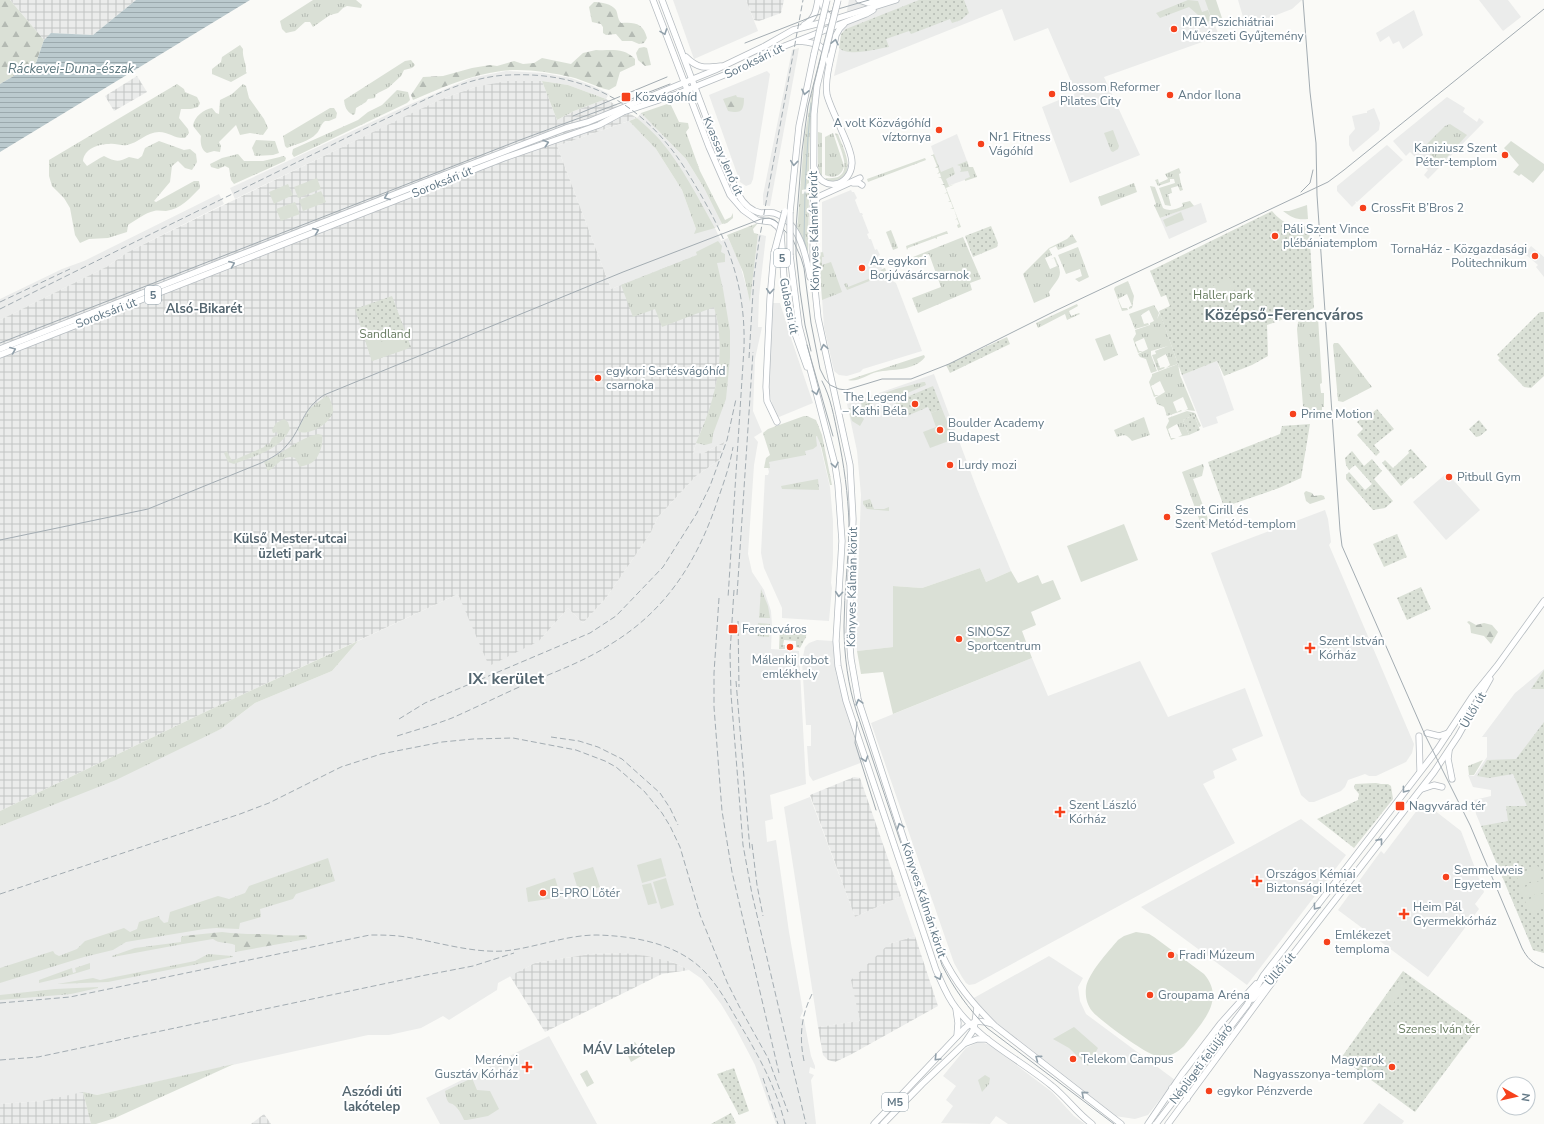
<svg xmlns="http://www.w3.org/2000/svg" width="1544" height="1124" viewBox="0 0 1544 1124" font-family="'Nunito Sans',sans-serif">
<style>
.built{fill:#ebeceb}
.industrial{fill:url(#industrial-grid)}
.grass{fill:url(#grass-tufts)}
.forest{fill:url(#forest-firs)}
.park{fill:url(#park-dots)}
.garden{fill:#dae0d6}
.water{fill:url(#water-rules)}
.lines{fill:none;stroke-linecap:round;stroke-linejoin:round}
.stream{stroke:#bbcace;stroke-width:1}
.major-casing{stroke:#b6bcc1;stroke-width:7}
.major{stroke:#fff;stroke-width:5.5}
.tram{stroke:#a3acb2;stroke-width:1}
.rail{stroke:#a3acb2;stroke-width:1;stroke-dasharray:6 3;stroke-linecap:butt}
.major-bridge-casing{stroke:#b6bcc1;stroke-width:7;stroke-linecap:butt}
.major-bridge{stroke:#fff;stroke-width:5.5}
.oneway{stroke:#91a0aa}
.poi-dot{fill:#f6411c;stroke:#fff;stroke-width:1.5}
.labels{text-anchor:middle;stroke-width:4;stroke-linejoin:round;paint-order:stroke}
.shield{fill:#fff;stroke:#91a0aa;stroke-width:1}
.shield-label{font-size:11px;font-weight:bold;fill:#627886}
.poi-label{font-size:12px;fill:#627886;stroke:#fff;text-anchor:start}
.street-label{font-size:12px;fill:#627886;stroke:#fff}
.park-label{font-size:12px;fill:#687c61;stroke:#fff}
.water-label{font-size:13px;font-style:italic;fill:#5d787f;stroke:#fff}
.neighbourhood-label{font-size:13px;font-weight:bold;fill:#546670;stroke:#fff}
.district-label{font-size:16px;font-weight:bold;fill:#546670;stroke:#fff}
</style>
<defs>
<pattern id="industrial-grid" width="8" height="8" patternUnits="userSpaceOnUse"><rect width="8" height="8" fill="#ebeceb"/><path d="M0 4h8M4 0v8" fill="none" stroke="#c2c4c4"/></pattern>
<pattern id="grass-tufts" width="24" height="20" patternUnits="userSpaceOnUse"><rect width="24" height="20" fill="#dae0d6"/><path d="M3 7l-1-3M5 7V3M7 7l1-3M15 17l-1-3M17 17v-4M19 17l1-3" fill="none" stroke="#b4bab3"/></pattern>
<pattern id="forest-firs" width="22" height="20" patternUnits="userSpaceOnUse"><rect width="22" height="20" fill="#dae0d6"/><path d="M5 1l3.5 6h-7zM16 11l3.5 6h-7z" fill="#b4bab3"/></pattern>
<pattern id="park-dots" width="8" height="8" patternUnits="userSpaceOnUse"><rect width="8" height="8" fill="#dae0d6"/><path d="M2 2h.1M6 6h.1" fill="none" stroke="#b4bab3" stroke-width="1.8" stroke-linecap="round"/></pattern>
<pattern id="water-rules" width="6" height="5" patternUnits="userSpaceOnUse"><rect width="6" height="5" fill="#bbcace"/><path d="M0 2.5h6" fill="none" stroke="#9ba9ad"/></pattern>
</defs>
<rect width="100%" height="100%" fill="#fafaf7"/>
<g class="built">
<polygon points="673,0 746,0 758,31 694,59"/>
<polygon points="849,0 1206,0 1219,36 1104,77 1140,155 1070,183 1042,107 1076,93 1048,28 1014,41 1002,9 834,76"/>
<polygon points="1238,0 1302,0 1292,9 1246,27"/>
<polygon points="1479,0 1508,0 1521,17 1503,31"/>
<polygon points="1414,10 1423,35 1403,49 1399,41 1393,44 1389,36 1380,42 1376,33"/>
<polygon points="799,48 770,206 763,205 763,195 792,50"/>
<polygon points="506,71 543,73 571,78 593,86 609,94 606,99 568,85 542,81 475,87 442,99 235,199 230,188 406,106 471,78"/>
<polygon points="767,71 770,74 753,179 751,184 746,186 740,182 709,95"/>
<polygon points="1447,97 1465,108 1463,112 1477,122 1479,118 1484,122 1428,179 1424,175 1428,170 1410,152 1406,156 1393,141"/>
<polygon points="1374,108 1380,123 1379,130 1353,152 1349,145 1349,136 1355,129 1352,116 1365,113 1367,113 1367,111"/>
<polygon points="641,113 686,159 704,188 722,224 715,228 721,241 728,238 739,261 750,300 758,234 766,236 759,296 758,327 762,327 755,359 753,411 762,432 754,437 758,442 754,465 748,554 752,572 764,590 771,611 772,625 771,649 799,651 806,784 770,795 773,819 765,821 767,842 776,840 789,932 803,1011 800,1018 804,1020 811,1056 815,1066 815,1069 810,1067 809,1073 814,1075 811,1080 816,1124 776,1124 755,1065 736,1029 721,1004 702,979 689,970 672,962 623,953 590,954 535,963 498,983 497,990 449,1020 443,1016 421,1028 389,1035 368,1035 97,1095 83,1093 42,1101 0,1104 0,826 221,729 255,703 332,671 358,641 458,594 539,641 568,608 583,623 606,598 650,534 658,517 696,476 719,460 724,442 704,453 693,455 696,443 621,285 611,289 557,146 629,121 656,149 682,190 696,229 714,227 684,175 659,140 637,118"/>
<polygon points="957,134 973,177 945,187 931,146"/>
<polygon points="1387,145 1403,160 1357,202 1355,201 1356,203 1352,207 1337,191 1337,186"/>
<polygon points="851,190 852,192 854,192 857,198 855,200 860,213 862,213 863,215 862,215 869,233 867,234 869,239 871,239 875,250 877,249 880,255 878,256 879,260 882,269 885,268 887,274 882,276 884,281 889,279 896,283 922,351 863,369 860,372 847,376 839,375 834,371 824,327 819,253 822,252 822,202"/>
<polygon points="219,194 224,204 128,252 108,266 0,320 0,299 62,269 84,261"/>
<polygon points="1201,203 1207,222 1169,239 1160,218"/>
<polygon points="1531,246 1544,257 1544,277 1536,267 1538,265 1525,254"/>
<polygon points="772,303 780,303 792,341 813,403 779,417 775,415 768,387"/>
<polygon points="1217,361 1234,410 1216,417 1218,423 1203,428 1182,375"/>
<polygon points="934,374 977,489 1011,571 986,582 980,568 922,588 893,586 893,647 857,651 856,636 861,495 857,451 847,404"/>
<polygon points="818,436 830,487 833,521 833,559 831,583 832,588 829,621 782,618 782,608 764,568 761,553 765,475 768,475 769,472 768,468 767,468 766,460 791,450"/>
<polygon points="1447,473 1480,510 1446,540 1413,502"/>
<polygon points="1325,510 1328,519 1331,542 1329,545 1414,744 1412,753 1406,762 1376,776 1369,776 1365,774 1348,780 1345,787 1341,791 1314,802 1309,802 1301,795 1211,553"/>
<polygon points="817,640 833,641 836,674 863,762 813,781 809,775 807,746 811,746 811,725 806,725 802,661 805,647 809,643"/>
<polygon points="1032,658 1048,696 1140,661 1168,717 1245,688 1263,736 1232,749 1237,760 1213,771 1215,778 1203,784 1235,843 975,984 969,985 966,983 962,977 954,963 871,723"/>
<polygon points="1544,669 1544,953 1533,950 1476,814 1474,800 1491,796 1491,790 1473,787 1468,775 1474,776 1487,757 1487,737 1482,737 1515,693"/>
<polygon points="810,797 855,917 901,896 915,936 889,944 861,1021 818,1027 784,807"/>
<polygon points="1418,809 1434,810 1461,831 1484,892 1475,904 1479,909 1428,977 1338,910 1381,851 1384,854"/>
<polygon points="1301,819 1346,855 1247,985 1141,907"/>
<polygon points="1049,956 1083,978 1078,987 1080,1001 1086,1014 1175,1080 1148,1115 1135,1119 1115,1116 1004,1031 972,999"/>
<polygon points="549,1036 597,1124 440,1124 426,1098"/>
<polygon points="978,1042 984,1043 990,1045 1052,1092 1074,1116 1085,1124 1008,1124 996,1116 990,1124 941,1123 953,1106 946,1100 956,1086 943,1076 966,1048"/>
<polygon points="1379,1103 1404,1121 1402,1124 1363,1124"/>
</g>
<g class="industrial">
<polygon points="10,0 136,0 93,35 52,33 44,40"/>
<polygon points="746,0 784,0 781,13 759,21 754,20"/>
<polygon points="137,76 147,92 114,111 105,96"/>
<polygon points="507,81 542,81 557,120 574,111 606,99 637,118 557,146 611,289 697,255 711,292 720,335 719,371 711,405 696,443 693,454 704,453 724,442 719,460 696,476 658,517 650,534 606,598 583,623 568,608 539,641 489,666 458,594 205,712 0,811 0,320 108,266 128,252 410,114 442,99 475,87"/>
<polygon points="854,777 860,778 901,896 855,917 810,795"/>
<polygon points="915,936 938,1006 850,1055 835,1062 828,1060 823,1055 818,1027 860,1021 851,980 889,944"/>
<polygon points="623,953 647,956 672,962 689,970 662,974 545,1032 510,976 535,963 590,954"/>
<polygon points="83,1092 91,1124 0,1124 0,1104 42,1101"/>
<polygon points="264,1114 271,1124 251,1124"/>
</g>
<g class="grass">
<polygon points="313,0 356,0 362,5 361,8 347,6 343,8 338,13 330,15 313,27 310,22 305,22 295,31 286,33 282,29 280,21"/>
<polygon points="1188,0 1198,1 1202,12 1208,10 1212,20 1194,27 1190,19 1198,15 1189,7 1160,18 1156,13"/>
<path d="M240 45 243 49C242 58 247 64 246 72L247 73 231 82 212 74V69L221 62 222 57Z"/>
<path d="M820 58C810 101 809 139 809 183L807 184 806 189 802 190V194L809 192 808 256 797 232 804 140 813 86Z"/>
<path d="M411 60 415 65 412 68 404 70 401 76 388 88 376 94 375 98 368 99 366 102 356 108 355 114 353 115C346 111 345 107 344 100L405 61Z"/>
<polygon points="542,81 568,85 606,99 574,111 557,120"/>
<path d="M177 84 184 89 185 92 197 97 200 103 198 107 191 109H181L179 118 188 129 189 133 185 138C175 139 169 132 159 132 147 132 138 143 127 145 121 146 115 143 109 144 98 144 84 149 83 161L87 166 100 158 104 156C115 162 119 162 129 157L138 159 142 156 145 148 159 141 184 150 190 149 196 154 197 162 192 170 185 168 178 161 172 166 170 182 154 201 156 202 194 181H199L200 188C190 198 181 209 166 211 162 211 158 210 154 211 145 213 136 220 128 225L127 232 108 238 89 239 80 243 75 235 70 208 64 198 52 186 49 176V160Z"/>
<path d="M243 84 246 86 249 98 264 119 268 128 263 135 250 133 240 135 236 125 219 142 221 146 220 152 214 151 207 153C201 150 200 142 201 136L193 126C194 117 204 109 212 108L216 113 219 114 220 100 232 94Z"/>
<polygon points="397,90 408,92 410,100 407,103 294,157 292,154 293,149 358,120 368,112 382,105"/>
<polygon points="670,103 679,122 688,123 689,128 686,132 700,171 725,220 731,217 733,213 733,218 727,223 722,224 704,188 686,159 641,113"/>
<path d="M330 108H334L337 113 336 118 329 121H325C320 125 320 131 316 134 310 141 296 144 287 148L285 146 283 136Z"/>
<path d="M637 118C645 125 653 132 660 140 682 166 698 198 715 228L694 234 696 229 682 190 656 149 629 121Z"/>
<polygon points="1450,124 1467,135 1440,165 1424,147 1445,126"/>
<polygon points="1113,130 1119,146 1118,149 1113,152 1111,151 1104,133"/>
<polygon points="818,132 822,133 822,175 821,177 818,167"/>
<path d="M833 133 844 166C842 176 834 179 825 175V137Z"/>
<path d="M835 133 838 134C842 146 855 168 842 178 836 182 831 182 824 180L826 178C858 181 840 149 835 133Z"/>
<polygon points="256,140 275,141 279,153 273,155 255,156 252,148"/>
<polygon points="238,154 244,161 263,161 284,156 286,158 285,161 234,184 231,180 229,168 225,166 218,169 211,167 210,164 222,158"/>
<polygon points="934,154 941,172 953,167 955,174 946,179 949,186 955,184 946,188 961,227 958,228 957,225 959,224 957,219 955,220 957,218 954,209 950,209 953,208 951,202 948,202 950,201 947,193 944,194 947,192 944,185 941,185 944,184 941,178 938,178 941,177 940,173 937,174 939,172 938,168 935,168 937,166 933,156 931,156"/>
<polygon points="925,158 926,160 868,182 867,179"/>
<polygon points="967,161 969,167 973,167 977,177 965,181 965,179 970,177 968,171 960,172 961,170 960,166 957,165"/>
<polygon points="1179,168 1181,173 1179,174 1181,184 1183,190 1180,191 1178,186 1171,188 1172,193 1168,194 1171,206 1165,205 1159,188 1175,183 1174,179 1170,179 1170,182 1158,186 1155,180 1158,179 1159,183 1168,179 1165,174"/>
<polygon points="1134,183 1137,192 1101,206 1098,197"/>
<path d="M1150 186 1155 187 1163 208C1170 212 1176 209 1183 206L1182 203 1190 201 1194 206 1160 218 1154 205 1156 204Z"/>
<polygon points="758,223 753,229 754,233 758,234 750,302 743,272 727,235"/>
<polygon points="891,230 898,248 893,250 886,232"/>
<polygon points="947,231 948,234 946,234 937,237 937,239 935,238 908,248 907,250 906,246"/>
<path d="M1072 234 1077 242 1058 250 1056 246 1049 249 1052 255 1045 258 1050 269 1057 266 1054 258 1051 259 1055 257C1064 277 1060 275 1049 292L1050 296 1034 303 1023 274 1049 248 1067 239Z"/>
<polygon points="963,237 981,279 970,283 972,290 918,313 912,298 941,287 929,254 899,265 898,263"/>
<path d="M718 241 722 246 721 252 725 254V262L717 263 723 289 730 331V358L726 399 713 434 712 443 705 445 696 443C711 410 723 372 719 334 719 325 716 316 714 307L662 327 655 309 633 317 621 285 697 255 696 252Z"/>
<polygon points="1078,247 1089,277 1079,282 1075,279 1082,276 1080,269 1066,274 1058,255"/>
<polygon points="823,252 824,257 822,257 822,265 831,262 842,292 822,300 819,253"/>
<polygon points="885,268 887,274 847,290 844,284 847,283 848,287 881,274 881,270"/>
<polygon points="1128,281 1134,296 1132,308 1129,309 1129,307 1132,306 1127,294 1118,299 1122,308 1127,308 1128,310 1122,311 1114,289 1115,287"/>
<polygon points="1077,304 1078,306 1069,311 1071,316 1079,313 1080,314 1067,320 1065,314 1038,328 1036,323"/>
<polygon points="1154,305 1159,313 1157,319 1160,313 1178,364 1166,368 1170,365 1166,354 1157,359 1160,368 1164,367 1165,368 1158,371 1152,355 1156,354 1155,351 1168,346 1151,351 1151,355 1157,371 1151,373 1146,359 1140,357 1138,354 1148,349 1144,338 1135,342 1139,351 1143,351 1138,353 1133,339 1136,334 1135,330 1150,325 1150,323 1154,321 1149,310 1141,315 1144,324 1148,323 1149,325 1135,329 1129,314"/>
<polygon points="1315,316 1316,318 1318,317 1322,383 1320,384 1321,393 1324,393 1324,407 1322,407 1322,411 1310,411 1303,406 1297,329 1298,322"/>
<polygon points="1110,334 1118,355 1104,361 1095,339"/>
<polygon points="1334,343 1338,343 1340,345 1372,387 1343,402 1338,401 1333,345"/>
<path d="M924 355 925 357C915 371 892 369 877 372 868 374 857 383 848 380Z"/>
<polygon points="1178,364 1180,375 1195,411 1187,410 1184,411 1188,409 1183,397 1173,402 1177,412 1181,410 1182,411 1167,416 1164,407 1157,404 1155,398 1165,392 1160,381 1151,386 1155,395 1159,395 1154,397 1149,382 1152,376 1152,374"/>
<polygon points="923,382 925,382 926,385 882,404 880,401 870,404 871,410 867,415 860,410 862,406 861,403 862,401 876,399 876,396 896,389"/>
<path d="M326 396 329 397C331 402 334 408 333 412 329 424 311 435 299 432L298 429 309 409Z"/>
<polygon points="849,408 851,408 851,411 853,413 856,412 863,418 864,419 860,426 852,421 849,412"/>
<polygon points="1187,411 1195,413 1201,426 1199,427 1194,415 1183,420 1189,435 1178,437 1182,435 1177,424 1168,429 1171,438 1176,438 1171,440 1166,427 1169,421 1168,418"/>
<polygon points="804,416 807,416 816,420 822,435 832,485 830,485 821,446 817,436 816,437 817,446 813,449 805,451 806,455 769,462 770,468 764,468 766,458 770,455 763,433 768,429"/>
<path d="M1144 417 1150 435 1132 441C1127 435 1125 434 1117 437L1114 430Z"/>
<path d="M284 419 288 422 290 429C281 450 254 456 234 464L228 462 224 453 227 451 232 461 264 447 266 444 269 445 272 438 278 435 277 432 273 433 272 430 276 423Z"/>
<path d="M318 434 322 435C324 441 320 455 315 460 312 464 305 465 300 467L295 458C284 453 277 466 268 471L264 462C283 454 298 438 318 434Z"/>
<polygon points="1203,464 1204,467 1202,476 1193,479 1210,524 1202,527 1182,472"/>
<polygon points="818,479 819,490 782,489 781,486"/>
<polygon points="870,499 874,509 884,509 889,507 889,511 867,509 863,504 863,501"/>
<polygon points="761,589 768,606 770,618 759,618"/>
<polygon points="758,623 770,624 769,637 757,636"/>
<polygon points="358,641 332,671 255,703 221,729 116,780 0,826 0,811 205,712"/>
<polygon points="1483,760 1474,775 1469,775 1468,766"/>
<polygon points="328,858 335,881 296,894 293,899 260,909 261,917 240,923 239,929 216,928 204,929 126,942 113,950 84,957 0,983 0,968 53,951 55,954 59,956 77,949 85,941 124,928 130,932 137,929 139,922 159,916 160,919 164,923 168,922 170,912 218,896 229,899 245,893 249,886"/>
<polygon points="183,936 183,944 113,957 112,956 135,948 181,942 181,937"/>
<polygon points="208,954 232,956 233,957 108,982 57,984 93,978 100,980 195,961"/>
<polygon points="90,963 90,969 60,978 39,983 39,980 72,968 73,973 76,972 75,968"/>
<polygon points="98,987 98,988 71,994 0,1000 0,995 55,989"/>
<polygon points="234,1064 115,1118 96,1124 91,1124 83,1092 97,1095"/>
<polygon points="985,1075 990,1078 989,1084 982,1092 978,1080"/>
<path d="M472 1078 477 1090 490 1091 499 1109 488 1116 467 1120H464C462 1116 460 1111 457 1108 450 1099 448 1109 445 1091Z"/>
</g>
<g class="forest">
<polygon points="0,0 10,0 44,40 36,63 0,84"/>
<path d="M594 2C601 2 612 4 616 10 618 14 617 18 621 23 635 22 643 23 647 38L644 43 639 44 632 41H622L616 34 606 35 603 33V27L601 24 592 22 589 7Z"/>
<polygon points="644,47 647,48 651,65 645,66 638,60 636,53 639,48"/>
<path d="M596 50C612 51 623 47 635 59V65L620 72 616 86 609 90C596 87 584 80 571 77 549 72 523 68 501 71 470 75 441 88 413 100L411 95 423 77 443 76 472 68 490 65 497 66 514 61 523 64 534 63 542 58 571 64 583 53Z"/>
<path d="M736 95 737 97 744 98C744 111 741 114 728 111L723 99Z"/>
<polygon points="1306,491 1312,493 1314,496 1321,495 1324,496 1325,499 1310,504 1306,501 1304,493"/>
<polygon points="1469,621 1476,625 1484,623 1492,625 1498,632 1491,644 1484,636 1471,633 1470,625 1467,622"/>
<path d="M222 932C236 934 250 934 264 934 278 935 291 936 306 935L307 937V939L235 952V945C228 942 219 944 213 939L183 944V936Z"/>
</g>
<g class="park">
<path d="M919 0H964L969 13 961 20 952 23 950 19 911 34 909 31 886 39 889 47C876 49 849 57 839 48L841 34 846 29Z"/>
<path d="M1272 211C1284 225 1292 226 1309 226L1314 308 1267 325 1268 356 1252 365 1224 376 1217 361 1182 375 1159 311 1170 306 1166 295 1161 297 1150 271Z"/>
<polygon points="991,226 998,243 997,247 973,257 965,236"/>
<polygon points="392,296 411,347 372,361 355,309"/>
<polygon points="1540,312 1544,312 1544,376 1531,388 1524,387 1498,360 1500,358 1497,355"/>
<polygon points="1007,337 1010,344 950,373 946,365"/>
<polygon points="933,386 942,409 931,413 928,407 902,418 895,402"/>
<polygon points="1377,409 1394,429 1374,445 1380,452 1376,456 1357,435 1363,429 1357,422 1367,413 1370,415"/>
<polygon points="1194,415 1200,430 1189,435 1183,420"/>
<polygon points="1479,420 1487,430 1480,436 1476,437 1469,429"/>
<polygon points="1310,424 1301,478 1279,488 1224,507 1208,462 1280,434 1282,426"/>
<polygon points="1411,449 1427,467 1413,479 1411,477 1401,486 1382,463 1385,460 1393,468 1409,453 1408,451"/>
<polygon points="1352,451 1364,466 1372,459 1382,471 1374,479 1393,501 1385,508 1373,510 1346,479 1346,475 1349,472 1365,490 1372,484 1355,465 1349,470 1346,465 1345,458"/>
<polygon points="1397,534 1407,557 1384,567 1373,544"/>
<polygon points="1421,587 1431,609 1407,620 1397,598"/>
<polygon points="780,626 807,628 806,637 800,648 796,647 796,641 784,640 783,645 785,645 785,649 779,649"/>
<polygon points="1544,670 1544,689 1531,689"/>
<polygon points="1544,722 1544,953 1533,950 1481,826 1508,821 1506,806 1527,806 1513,774 1489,778 1477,776 1487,760 1516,759"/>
<polygon points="1376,783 1381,784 1388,784 1391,786 1393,799 1354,848 1317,819 1358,800 1359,794 1354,788 1355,784"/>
<polygon points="1403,971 1479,1026 1415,1112 1341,1058"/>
<polygon points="734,1068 749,1111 739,1115 717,1074"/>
<polygon points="731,1113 736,1123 734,1124 711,1124"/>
</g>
<g class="garden">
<polygon points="1205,0 1216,0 1222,18 1220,19 1219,17 1212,20"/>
<polygon points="1511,141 1544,164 1544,170 1533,183 1521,174 1519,176 1513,172 1519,165 1504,148"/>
<polygon points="317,178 321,189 298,198 294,187"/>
<polygon points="288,184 293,195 274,204 269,192"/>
<polygon points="321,191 326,202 303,211 299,200"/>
<polygon points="295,202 300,214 281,221 276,209"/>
<path d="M1307 205 1308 219C1297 220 1292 218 1283 211H1289Z"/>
<polygon points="1181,212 1184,220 1166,227 1163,220"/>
<polygon points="1230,278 1235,290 1213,299 1208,288"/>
<polygon points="372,328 377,343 401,335 407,349 372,361 362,331"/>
<polygon points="942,409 954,439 930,448 923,432 936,427 931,413"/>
<polygon points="1124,524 1138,560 1081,582 1067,546"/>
<polygon points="980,568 986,582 1011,571 1018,583 1038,575 1042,584 1053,580 1061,599 1031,612 1036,625 1022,631 1032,658 893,714 883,672 861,674 857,651 893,647 893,586 922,588"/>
<polygon points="661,858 666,876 642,883 637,865"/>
<polygon points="1538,866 1542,875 1541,878 1522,885 1520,885 1516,875"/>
<polygon points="593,867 600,887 579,893 573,873"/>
<polygon points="555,878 561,897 528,902 526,888"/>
<polygon points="666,878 674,905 661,909 653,882"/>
<polygon points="1544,879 1544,891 1524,899 1520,889"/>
<polygon points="651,883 657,903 648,905 642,885"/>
<polygon points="1544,893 1544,907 1530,913 1525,901"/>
<path d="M1136 932 1149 934 1154 937 1204 974C1227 1001 1200 1024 1184 1046 1176 1054 1167 1058 1157 1056 1147 1055 1098 1019 1092 1011 1087 1005 1085 996 1086 988 1088 973 1109 951 1118 940L1124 936Z"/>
<polygon points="1399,981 1406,986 1392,1005 1385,1000"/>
<polygon points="1074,1027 1098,1048 1088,1066 1069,1048 1053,1039"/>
<polygon points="635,1042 643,1055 631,1062 624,1048"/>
<polygon points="587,1070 594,1083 587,1087 580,1074"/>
</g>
<polygon class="water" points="136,0 250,0 0,152 0,84 36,63 44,40 51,33 93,35"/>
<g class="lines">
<g class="stream">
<polyline points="805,189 808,137 811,103"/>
<polyline points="805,192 804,240 807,250"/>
</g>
<defs>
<g id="major">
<polyline points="653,0 709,147 730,195 743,210 757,220 772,222 778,227 781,233 785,293 792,325 807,367"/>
<path d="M662 0 717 146 738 194C743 203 750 211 761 213 765 213 769 212 774 213 799 221 806 255 810 277"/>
<path d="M821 0C823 9 826 16 834 21"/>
<polyline points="859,0 868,3 886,1"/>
<path d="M804 25C815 19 816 11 818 0"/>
<path d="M798 41C815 43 825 43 829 63"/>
<path d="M686 57C698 69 705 68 721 66"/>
<path d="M824 57 817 86 814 114 813 270 818 318 850 465 853 519 849 635 851 659 858 699 941 953C955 983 972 1003 995 1026L1121 1124"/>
<path d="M815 169C821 193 851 187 852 163 852 146 832 114 827 95 824 78 833 51 836 35L840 28 844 24"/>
<polyline points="853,183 859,183 862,185"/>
<polyline points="813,206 818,197 860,178"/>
<polyline points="790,212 799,126 814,54"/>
<polyline points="774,253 770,299 766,387 767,401 777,422"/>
<path d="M790 255 799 326 835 465 838 485 842 541 836 641 838 666 846 701 936 970C942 983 947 997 956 1008 981 1042 1021 1060 1052 1086 1067 1098 1077 1113 1092 1124"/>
<polyline points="0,349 464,167 566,128 588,122 715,70 763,47 793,30 832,20 896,0"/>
<polyline points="0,355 504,158 599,125 623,112 677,94 739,69 753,64 782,47 866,14 873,10"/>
<polyline points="1427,733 1439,736 1448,733"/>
<polyline points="1419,736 1420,770"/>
<polyline points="1449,751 1448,759 1452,779"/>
<polyline points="1422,789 1434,785 1442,787"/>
<polyline points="1253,999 1294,953 1434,772 1458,736 1490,679"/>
<polyline points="1247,1005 1263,976 1437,750 1472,697 1497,666 1544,601"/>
<polyline points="956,1009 958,1023 957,1036"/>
<polyline points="966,1043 977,1039 987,1039"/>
<polyline points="1172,1088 1179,1086 1186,1091 1187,1099"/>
<path d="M874 1124 965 1028C974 1020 981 1020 992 1024"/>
<polyline points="883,1124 922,1084 964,1044 974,1029 977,1008"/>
<polyline points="1148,1124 1182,1074 1221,1023 1256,984"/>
<polyline points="1168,1124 1274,980"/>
</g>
</defs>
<use href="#major" class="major-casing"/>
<use href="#major" class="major"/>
<g class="tram">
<path d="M1303 0 1310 92 1316 143 1317 195 1340 530 1342 546 1425 735 1470 825 1522 948C1527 958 1533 964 1544 968"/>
<polyline points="745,43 814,16 869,0"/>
<polyline points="573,116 667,77"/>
<polyline points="1301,192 1310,183 1313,170"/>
<path d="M0 343 520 140C570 121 620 104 670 84"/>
<polyline points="807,345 833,436"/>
<polyline points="811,351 805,325 800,291 796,254 796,228 802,151 808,106 835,0"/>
<path d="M822 381C831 398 834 417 838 436 844 465 848 494 849 523 849 558 844 592 844 626 844 655 848 686 857 713L942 965C954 989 968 1008 987 1028L1114 1124"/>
<path d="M0 540 148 509 261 463C271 458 280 454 287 445 303 427 301 410 324 395L623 272 761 219 769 218 776 221 793 240 801 258 804 268 811 323 820 369 825 379 830 385 839 389 846 390 882 379H911L949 364 1057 310 1328 182 1344 170 1544 9"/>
<polyline points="857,722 855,743 876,810"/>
</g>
<g class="rail">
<polyline points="0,302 70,269"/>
<path d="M0 309C110 254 220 200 330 146 353 134 377 123 400 112 434 95 471 76 509 75 589 71 649 108 689 175 724 232 746 279 744 348L728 598"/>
<polyline points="749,358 754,276 759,241 803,0"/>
<polyline points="734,590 730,653 731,694 743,845 752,894 806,1124"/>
<polyline points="737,595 753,352"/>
<polyline points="719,598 714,673 714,707 722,811 732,872 779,1073"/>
<polyline points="738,621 739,687"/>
<polyline points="736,681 750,850"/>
<polyline points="399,719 425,703 590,633 616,616 663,567 697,513 710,486 727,440 736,399"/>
<path d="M397 736C416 730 434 725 452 718 477 707 501 695 526 684 555 672 585 661 611 644 667 610 698 560 718 499 724 482 730 465 733 447"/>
<polyline points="551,737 579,741 598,747 622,759 660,793 670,808 678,825"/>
<polyline points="752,844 757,885 763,916"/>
<polyline points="0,894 240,814 269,803 341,767 381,754 442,742 473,739 513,738 576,750 605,761 616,767 644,791 662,813 670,826 680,847 700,915 727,982 739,1006 768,1058 788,1112"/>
<path d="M0 1003 70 997 370 935C382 935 394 935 406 937 438 942 471 953 504 951 535 948 565 935 597 935 633 936 676 943 703 970 721 988 732 1012 745 1033 762 1062 777 1091 785 1124"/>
<polyline points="0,1060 38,1057 421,976 473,966 514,953"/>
<path d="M804 1061C799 1037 801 1016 812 994"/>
<polyline points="763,1078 778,1124"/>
</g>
<defs>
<g id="major-bridge">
<polyline points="814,54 827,0"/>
<polyline points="824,57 838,0"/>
<polyline points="774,253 785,211"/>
<polyline points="790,255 790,212"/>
<polyline points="1156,1124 1247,1005"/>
</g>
</defs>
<use href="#major-bridge" class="major-bridge-casing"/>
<use href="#major-bridge" class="major-bridge"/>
</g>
<defs><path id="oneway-chevron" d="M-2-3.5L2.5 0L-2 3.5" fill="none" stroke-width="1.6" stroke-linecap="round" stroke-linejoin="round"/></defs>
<g class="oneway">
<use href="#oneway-chevron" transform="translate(664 32) rotate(70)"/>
<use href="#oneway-chevron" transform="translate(835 42) rotate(-78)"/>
<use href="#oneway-chevron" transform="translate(805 92) rotate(102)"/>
<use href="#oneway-chevron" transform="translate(546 143) rotate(-18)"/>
<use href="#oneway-chevron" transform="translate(794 163) rotate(96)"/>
<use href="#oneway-chevron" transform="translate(387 197) rotate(159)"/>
<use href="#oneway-chevron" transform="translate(316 231) rotate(-21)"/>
<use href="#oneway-chevron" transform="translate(232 264) rotate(-22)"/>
<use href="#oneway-chevron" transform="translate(770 291) rotate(94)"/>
<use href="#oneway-chevron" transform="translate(824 347) rotate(-101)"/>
<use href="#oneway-chevron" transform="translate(13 350) rotate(-22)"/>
<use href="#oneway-chevron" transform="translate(816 392) rotate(75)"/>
<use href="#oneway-chevron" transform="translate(835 465) rotate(79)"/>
<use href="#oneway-chevron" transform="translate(839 594) rotate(95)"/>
<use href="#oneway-chevron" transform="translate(859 702) rotate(-105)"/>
<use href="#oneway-chevron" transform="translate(865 759) rotate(71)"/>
<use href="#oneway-chevron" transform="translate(1405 790) rotate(127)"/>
<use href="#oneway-chevron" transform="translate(900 826) rotate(-108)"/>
<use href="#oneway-chevron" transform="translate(1380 841) rotate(-51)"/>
<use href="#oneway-chevron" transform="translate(1316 907) rotate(127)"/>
<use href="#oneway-chevron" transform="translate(939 977) rotate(66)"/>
<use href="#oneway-chevron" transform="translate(937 1058) rotate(134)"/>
<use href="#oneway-chevron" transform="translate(1038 1058) rotate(-143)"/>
<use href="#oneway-chevron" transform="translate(1084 1094) rotate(-140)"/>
</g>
<g class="poi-dot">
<circle cx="1174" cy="29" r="4"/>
<circle cx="1052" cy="94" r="4"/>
<circle cx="1170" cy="95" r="4"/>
<rect x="621" y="92" width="10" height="10" rx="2"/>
<circle cx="939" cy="130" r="4"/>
<circle cx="981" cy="144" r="4"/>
<circle cx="1505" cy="155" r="4"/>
<circle cx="1363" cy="208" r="4"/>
<circle cx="1275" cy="236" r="4"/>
<circle cx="1535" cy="256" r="4"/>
<circle cx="862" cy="268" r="4"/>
<circle cx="598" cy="378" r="4"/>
<circle cx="915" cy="404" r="4"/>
<circle cx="1293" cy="414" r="4"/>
<circle cx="940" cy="430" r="4"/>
<circle cx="950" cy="465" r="4"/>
<circle cx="1449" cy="477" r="4"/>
<circle cx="1167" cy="517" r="4"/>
<rect x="728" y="624" width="10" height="10" rx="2"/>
<circle cx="959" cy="639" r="4"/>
<circle cx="790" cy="647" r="4"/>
<path d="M1308 642h4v4h4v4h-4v4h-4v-4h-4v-4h4z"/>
<rect x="1395" y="801" width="10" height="10" rx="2"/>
<path d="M1058 806h4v4h4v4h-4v4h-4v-4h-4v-4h4z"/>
<circle cx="1446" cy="877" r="4"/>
<path d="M1255 875h4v4h4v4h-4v4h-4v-4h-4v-4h4z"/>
<circle cx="543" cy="893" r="4"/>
<path d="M1402 908h4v4h4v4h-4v4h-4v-4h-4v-4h4z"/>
<circle cx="1327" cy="942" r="4"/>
<circle cx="1171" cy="955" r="4"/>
<circle cx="1150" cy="995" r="4"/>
<circle cx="1073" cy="1059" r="4"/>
<path d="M525 1061h4v4h4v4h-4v4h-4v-4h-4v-4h4z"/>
<circle cx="1392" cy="1067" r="4"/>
<circle cx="1209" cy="1091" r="4"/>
</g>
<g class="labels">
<g class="shield">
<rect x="774" y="249" width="16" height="18" rx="3"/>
<rect x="145" y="286" width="16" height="18" rx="3"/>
<rect x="882" y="1093" width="26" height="18" rx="3"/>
</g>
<g class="shield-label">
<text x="782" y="262">5</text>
<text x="153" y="299">5</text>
<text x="895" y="1106">M5</text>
</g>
<g class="poi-label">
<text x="1182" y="26">MTA Pszichiátriai<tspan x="1182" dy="14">Művészeti Gyűjtemény</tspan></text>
<text x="1060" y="91">Blossom Reformer<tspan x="1060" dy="14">Pilates City</tspan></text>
<text x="1178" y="99">Andor Ilona</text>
<text x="635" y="101">Közvágóhíd</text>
<text x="931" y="127" text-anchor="end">A volt Közvágóhíd<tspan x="931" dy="14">víztornya</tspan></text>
<text x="989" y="141">Nr1 Fitness<tspan x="989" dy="14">Vágóhíd</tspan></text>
<text x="1497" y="152" text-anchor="end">Kaniziusz Szent<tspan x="1497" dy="14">Péter-templom</tspan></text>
<text x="1371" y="212">CrossFit B’Bros 2</text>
<text x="1283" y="233">Páli Szent Vince<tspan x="1283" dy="14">plébániatemplom</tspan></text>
<text x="1527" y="253" text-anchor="end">TornaHáz - Közgazdasági<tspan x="1527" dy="14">Politechnikum</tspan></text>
<text x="870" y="265">Az egykori<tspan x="870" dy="14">Borjúvásárcsarnok</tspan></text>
<text x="606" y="375">egykori Sertésvágóhíd<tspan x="606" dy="14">csarnoka</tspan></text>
<text x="907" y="401" text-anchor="end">The Legend<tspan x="907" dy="14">– Kathi Béla</tspan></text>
<text x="1301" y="418">Prime Motion</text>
<text x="948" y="427">Boulder Academy<tspan x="948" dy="14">Budapest</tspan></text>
<text x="958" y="469">Lurdy mozi</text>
<text x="1457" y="481">Pitbull Gym</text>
<text x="1175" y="514">Szent Cirill és<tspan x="1175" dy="14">Szent Metód-templom</tspan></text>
<text x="742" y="633">Ferencváros</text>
<text x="967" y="636">SINOSZ<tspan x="967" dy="14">Sportcentrum</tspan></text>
<text x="1319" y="645">Szent István<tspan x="1319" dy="14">Kórház</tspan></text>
<text x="790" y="664" text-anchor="middle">Málenkij robot<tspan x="790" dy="14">emlékhely</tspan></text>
<text x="1069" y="809">Szent László<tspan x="1069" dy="14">Kórház</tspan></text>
<text x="1409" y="810">Nagyvárad tér</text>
<text x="1454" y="874">Semmelweis<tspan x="1454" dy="14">Egyetem</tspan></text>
<text x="1266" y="878">Országos Kémiai<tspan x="1266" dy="14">Biztonsági Intézet</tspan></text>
<text x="551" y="897">B-PRO Lőtér</text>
<text x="1413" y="911">Heim Pál<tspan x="1413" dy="14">Gyermekkórház</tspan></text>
<text x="1335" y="939">Emlékezet<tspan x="1335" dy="14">temploma</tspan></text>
<text x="1179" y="959">Fradi Múzeum</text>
<text x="1158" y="999">Groupama Aréna</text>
<text x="1081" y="1063">Telekom Campus</text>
<text x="518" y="1064" text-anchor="end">Merényi<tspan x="518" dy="14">Gusztáv Kórház</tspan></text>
<text x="1384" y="1064" text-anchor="end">Magyarok<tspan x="1384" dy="14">Nagyasszonya-templom</tspan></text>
<text x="1217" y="1095">egykor Pénzverde</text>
</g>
<g class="street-label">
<text transform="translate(754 61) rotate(-26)" y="4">Soroksári út</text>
<text transform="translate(723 156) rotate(67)" y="4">Kvassay Jenő út</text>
<text transform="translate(442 182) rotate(-22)" y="4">Soroksári út</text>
<text transform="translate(814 231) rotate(-91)" y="4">Könyves Kálmán körút</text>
<text transform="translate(789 306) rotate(79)" y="4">Gubacsi út</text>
<text transform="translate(106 313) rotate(-21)" y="4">Soroksári út</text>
<text transform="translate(852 587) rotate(-89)" y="4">Könyves Kálmán körút</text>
<text transform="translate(1473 710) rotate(-60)" y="4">Üllői út</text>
<text transform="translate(924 900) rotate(72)" y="4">Könyves Kálmán körút</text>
<text transform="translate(1280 969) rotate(-49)" y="4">Üllői út</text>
<text transform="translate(1201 1064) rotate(-53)" y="4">Népligeti felüljáró</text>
</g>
<g class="park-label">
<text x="1223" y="299">Haller park</text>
<text x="385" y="338">Sandland</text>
<text x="1439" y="1033">Szenes Iván tér</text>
</g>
<g class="water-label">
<text x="71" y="73">Ráckevei-Duna-észak</text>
</g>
<g class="neighbourhood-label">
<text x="204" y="313">Alsó-Bikarét</text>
<text x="290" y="543">Külső Mester-utcai<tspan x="290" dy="15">üzleti park</tspan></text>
<text x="629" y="1054">MÁV Lakótelep</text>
<text x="372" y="1096">Aszódi úti<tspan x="372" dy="15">lakótelep</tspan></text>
</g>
<g class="district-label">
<text x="1284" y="320">Középső-Ferencváros</text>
<text x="506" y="684">IX. kerület</text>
</g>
</g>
<g transform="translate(1516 1096) rotate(98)"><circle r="19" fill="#ffffff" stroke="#c0c9cf"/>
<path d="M0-3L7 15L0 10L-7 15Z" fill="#f6411c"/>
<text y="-6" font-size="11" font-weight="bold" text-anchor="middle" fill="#627886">N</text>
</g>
</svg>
